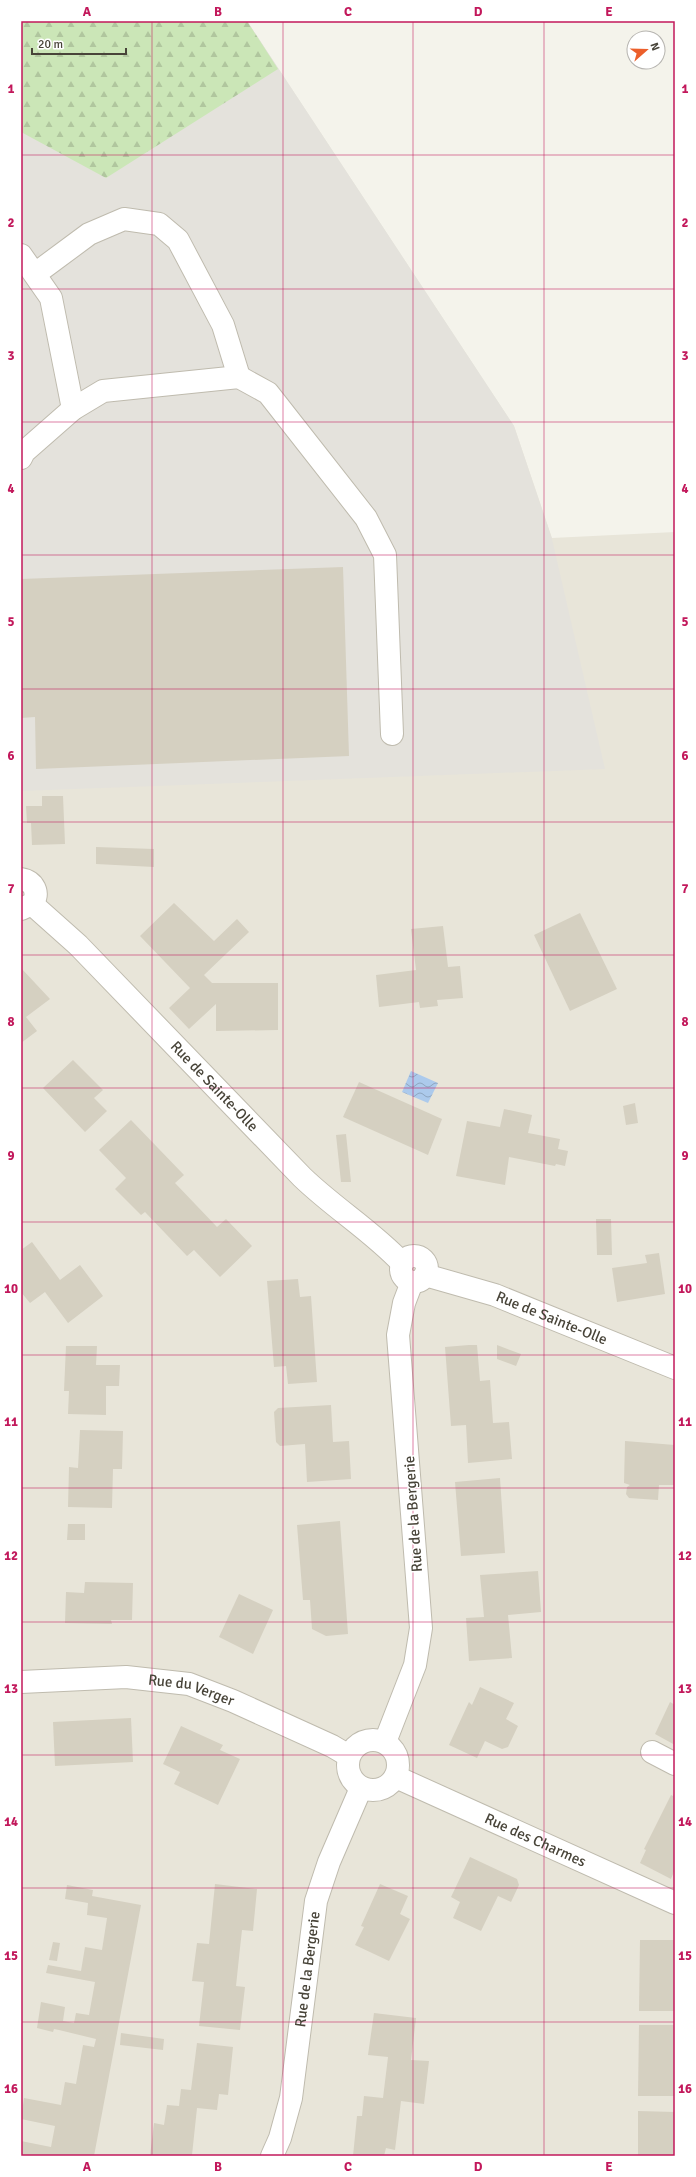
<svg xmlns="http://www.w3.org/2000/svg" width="696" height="2177" viewBox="0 0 696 2177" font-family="Signika,sans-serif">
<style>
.residential{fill:#e8e5d9}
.industrial{fill:#e4e2dc}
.forest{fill:url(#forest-firs)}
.water{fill:url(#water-waves)}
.building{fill:#d5d0c1}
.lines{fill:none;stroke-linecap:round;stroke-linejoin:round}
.minor-casing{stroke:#bfbbae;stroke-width:24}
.minor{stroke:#fff;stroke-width:22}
.grid{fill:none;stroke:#c2185b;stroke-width:1;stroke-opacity:0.55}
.labels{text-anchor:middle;stroke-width:3;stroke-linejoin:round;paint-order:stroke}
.street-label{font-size:15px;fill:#484439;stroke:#fff}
.neatline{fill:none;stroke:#c2185b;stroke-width:1.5}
.grid-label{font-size:13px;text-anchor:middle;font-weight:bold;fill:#c2185b}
</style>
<defs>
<pattern id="forest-firs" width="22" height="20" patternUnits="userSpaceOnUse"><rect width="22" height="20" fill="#cbe6b7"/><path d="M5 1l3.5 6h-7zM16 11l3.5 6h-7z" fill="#b0c69e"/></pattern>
<pattern id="water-waves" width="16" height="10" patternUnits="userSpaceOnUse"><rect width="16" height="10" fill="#accaec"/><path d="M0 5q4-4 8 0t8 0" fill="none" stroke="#8ea6c0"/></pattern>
</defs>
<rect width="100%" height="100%" fill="#f4f3eb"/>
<polygon class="residential" points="21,21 247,21 514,426 552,538 675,532 675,2156 21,2156"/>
<polygon class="industrial" points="21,21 247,21 514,426 552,539 605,769 21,791"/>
<polygon class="forest" points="21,21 247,21 278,69 106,178 21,132"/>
<polygon class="water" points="411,1071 438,1083 428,1103 402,1092"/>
<g class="building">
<polygon points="343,567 349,756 36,769 35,717 21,718 21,579"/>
<polygon points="42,796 63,796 65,844 32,845 31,823 27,823 26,806 42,806"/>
<polygon points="96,847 154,849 154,867 96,864"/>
<polygon points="174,903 214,941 237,919 249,932 204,975 212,983 278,983 278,1030 216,1031 216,1004 189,1029 169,1008 190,988 140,936"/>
<polygon points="580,913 617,989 570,1011 534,935"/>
<polygon points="443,926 448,967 460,966 463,998 437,1000 438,1006 420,1008 419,1002 379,1007 376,975 416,970 411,929"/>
<polygon points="21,968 50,999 26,1017 37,1031 21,1043"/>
<polygon points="73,1060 103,1090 94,1098 107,1111 85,1132 43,1088"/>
<polygon points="359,1082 442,1119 428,1155 343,1117"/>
<polygon points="635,1103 638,1123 626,1125 623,1106"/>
<polygon points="504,1109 532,1115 528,1133 560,1139 558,1149 568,1151 565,1166 556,1164 555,1166 509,1157 505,1185 456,1176 467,1121 500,1127"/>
<polygon points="131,1120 184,1175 175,1183 217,1227 226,1219 252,1246 220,1277 194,1250 187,1256 145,1212 141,1215 115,1189 126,1178 99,1150"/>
<polygon points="346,1134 351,1182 341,1182 336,1135"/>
<polygon points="596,1219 611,1219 612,1255 597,1255"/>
<polygon points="32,1242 60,1280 80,1265 103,1296 68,1323 45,1292 30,1303 21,1292 21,1250"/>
<polygon points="659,1253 665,1294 617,1302 612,1268 647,1263 645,1255"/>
<polygon points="298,1279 300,1297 311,1296 317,1382 288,1384 286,1366 274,1367 267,1281"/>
<polygon points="469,1345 477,1345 480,1381 490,1380 493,1423 509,1422 512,1459 468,1463 466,1425 451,1426 445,1347"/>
<polygon points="497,1345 521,1354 516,1366 497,1359"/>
<polygon points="66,1346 97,1346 96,1365 120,1365 119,1386 106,1386 106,1415 68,1414 69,1391 64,1391"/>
<polygon points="331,1405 333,1442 349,1441 351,1479 307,1482 305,1444 280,1446 276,1442 274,1412 278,1408"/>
<polygon points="80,1430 123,1431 122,1469 113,1469 112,1508 68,1507 69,1467 78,1468"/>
<polygon points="625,1441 675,1445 675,1485 659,1485 658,1500 629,1498 626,1494 627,1487 630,1485 624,1483"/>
<polygon points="500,1478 505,1553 461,1556 455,1482"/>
<polygon points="340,1521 348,1634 326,1636 312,1629 310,1600 303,1600 297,1525"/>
<polygon points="68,1524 85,1524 85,1540 67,1540"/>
<polygon points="538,1571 541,1612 508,1615 512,1658 469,1661 466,1618 484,1617 480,1575"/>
<polygon points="85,1582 133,1583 132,1620 111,1620 112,1624 65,1623 66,1592 84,1593"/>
<polygon points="239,1594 273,1610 253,1654 219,1637"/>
<polygon points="480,1687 514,1703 506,1719 518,1726 508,1747 502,1749 485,1741 477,1758 449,1745 469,1702 472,1705"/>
<polygon points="670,1702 675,1705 675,1745 655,1734"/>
<polygon points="131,1718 133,1762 55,1766 53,1722"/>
<polygon points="181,1726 223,1745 220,1750 240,1759 218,1805 174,1784 180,1772 163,1764"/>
<polygon points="675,1792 675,1869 671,1879 640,1863 646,1850 644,1849 671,1795 673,1796"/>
<polygon points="470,1857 517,1879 519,1885 511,1902 498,1896 481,1931 453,1918 460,1902 451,1897"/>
<polygon points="215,1884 257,1889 253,1931 242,1930 240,1948 236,1986 245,1987 240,2030 199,2026 204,1982 192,1981 197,1943 209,1944"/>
<polygon points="380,1884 408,1896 400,1914 410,1919 389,1961 355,1945 364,1927 361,1926"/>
<polygon points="67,1885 93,1890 92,1896 141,1905 94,2156 21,2156 21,2141 51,2147 55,2126 21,2119 24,2098 61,2105 65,2082 76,2084 83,2045 94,2047 96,2039 59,2030 54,2029 53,2032 37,2028 41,2002 65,2007 63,2021 74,2023 76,2013 89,2015 95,1982 46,1973 48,1965 81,1971 85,1947 102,1950 107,1918 87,1915 88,1903 65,1899"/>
<polygon points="640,1940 675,1940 675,2011 639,2011"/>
<polygon points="53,1942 60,1943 57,1961 49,1960"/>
<polygon points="374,2013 416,2018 411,2060 429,2061 424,2104 401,2101 395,2150 386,2148 384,2156 353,2156 357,2116 362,2116 364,2096 383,2098 388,2057 368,2055"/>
<polygon points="639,2025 675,2025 675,2096 638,2096"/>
<polygon points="121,2033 164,2039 163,2050 120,2045"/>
<polygon points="197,2043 233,2047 228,2095 219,2094 217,2110 197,2108 192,2155 150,2156 154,2123 164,2125 167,2105 179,2106 181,2089 191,2090"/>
<polygon points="638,2111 675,2112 675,2156 638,2156"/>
</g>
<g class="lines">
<defs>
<g id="minor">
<polyline points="21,255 51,298 73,409"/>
<polyline points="35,274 89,234 124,219 159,224 178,240 223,325 239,377"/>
<polyline points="21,458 24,452 73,409 103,391 239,377 268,393 366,518 385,555 392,734"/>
<path d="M21 879C34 881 40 893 32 904L21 909"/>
<path id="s1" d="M32 904 78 945 302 1177C334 1208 372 1231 402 1263"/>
<circle cx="414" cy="1269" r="13"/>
<path id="s2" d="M425 1275 495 1295 675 1368"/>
<path id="s3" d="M21 1682 126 1677 189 1684 233 1701 332 1746 349 1756"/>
<circle cx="373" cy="1765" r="25"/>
<polyline points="385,1742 415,1665 421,1628 398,1335 404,1303 412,1282"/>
<polyline points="652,1752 675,1764"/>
<path id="s4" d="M396 1777 675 1903"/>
<path id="s5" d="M272 2156 280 2138 291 2098 316 1901 329 1862 361 1788"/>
</g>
</defs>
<use href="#minor" class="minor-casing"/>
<use href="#minor" class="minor"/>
</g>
<path class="grid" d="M152 21V2156M283 21V2156M413 21V2156M544 21V2156M21 155H675M21 289H675M21 422H675M21 555H675M21 689H675M21 822H675M21 955H675M21 1088H675M21 1222H675M21 1355H675M21 1488H675M21 1622H675M21 1755H675M21 1888H675M21 2022H675"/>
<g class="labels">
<g class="street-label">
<text dy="5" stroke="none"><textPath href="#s1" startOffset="258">Rue de Sainte-Olle</textPath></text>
<text dy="5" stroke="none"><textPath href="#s2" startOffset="134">Rue de Sainte-Olle</textPath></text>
<text transform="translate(413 1514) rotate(-94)" y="5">Rue de la Bergerie</text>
<text dy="5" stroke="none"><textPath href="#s3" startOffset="172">Rue du Verger</textPath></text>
<text dy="5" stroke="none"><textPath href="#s4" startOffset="153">Rue des Charmes</textPath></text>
<text dy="5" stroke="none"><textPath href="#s5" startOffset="191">Rue de la Bergerie</textPath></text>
</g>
</g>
<rect width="696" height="2177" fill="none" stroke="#ffffff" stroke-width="44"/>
<g transform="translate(646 50) rotate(70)"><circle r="19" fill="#ffffff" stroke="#b6b4b0"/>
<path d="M0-3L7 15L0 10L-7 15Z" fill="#ec5f2b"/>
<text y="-6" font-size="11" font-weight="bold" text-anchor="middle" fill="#484439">N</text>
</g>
<path d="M32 48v6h94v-6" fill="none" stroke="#484439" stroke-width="2"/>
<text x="38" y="48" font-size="12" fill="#484439" stroke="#ffffff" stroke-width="3" paint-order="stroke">20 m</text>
<rect x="22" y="22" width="652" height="2133" class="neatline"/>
<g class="grid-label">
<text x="87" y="16">A</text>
<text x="218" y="16">B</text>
<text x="348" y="16">C</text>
<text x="478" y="16">D</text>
<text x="609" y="16">E</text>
<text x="11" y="93">1</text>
<text x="685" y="93">1</text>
<text x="11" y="227">2</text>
<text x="685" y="227">2</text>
<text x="11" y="360">3</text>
<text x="685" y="360">3</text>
<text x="11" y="493">4</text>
<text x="685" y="493">4</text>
<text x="11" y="626">5</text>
<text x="685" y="626">5</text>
<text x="11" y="760">6</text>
<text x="685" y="760">6</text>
<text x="11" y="893">7</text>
<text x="685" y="893">7</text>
<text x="11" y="1026">8</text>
<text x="685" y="1026">8</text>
<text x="11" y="1160">9</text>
<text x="685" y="1160">9</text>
<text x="11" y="1293">10</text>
<text x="685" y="1293">10</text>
<text x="11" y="1426">11</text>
<text x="685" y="1426">11</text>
<text x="11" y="1560">12</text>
<text x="685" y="1560">12</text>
<text x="11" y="1693">13</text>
<text x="685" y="1693">13</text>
<text x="11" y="1826">14</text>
<text x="685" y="1826">14</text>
<text x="11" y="1960">15</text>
<text x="685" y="1960">15</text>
<text x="11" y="2093">16</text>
<text x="685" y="2093">16</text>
<text x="87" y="2171">A</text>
<text x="218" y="2171">B</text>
<text x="348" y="2171">C</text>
<text x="478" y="2171">D</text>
<text x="609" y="2171">E</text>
</g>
</svg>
